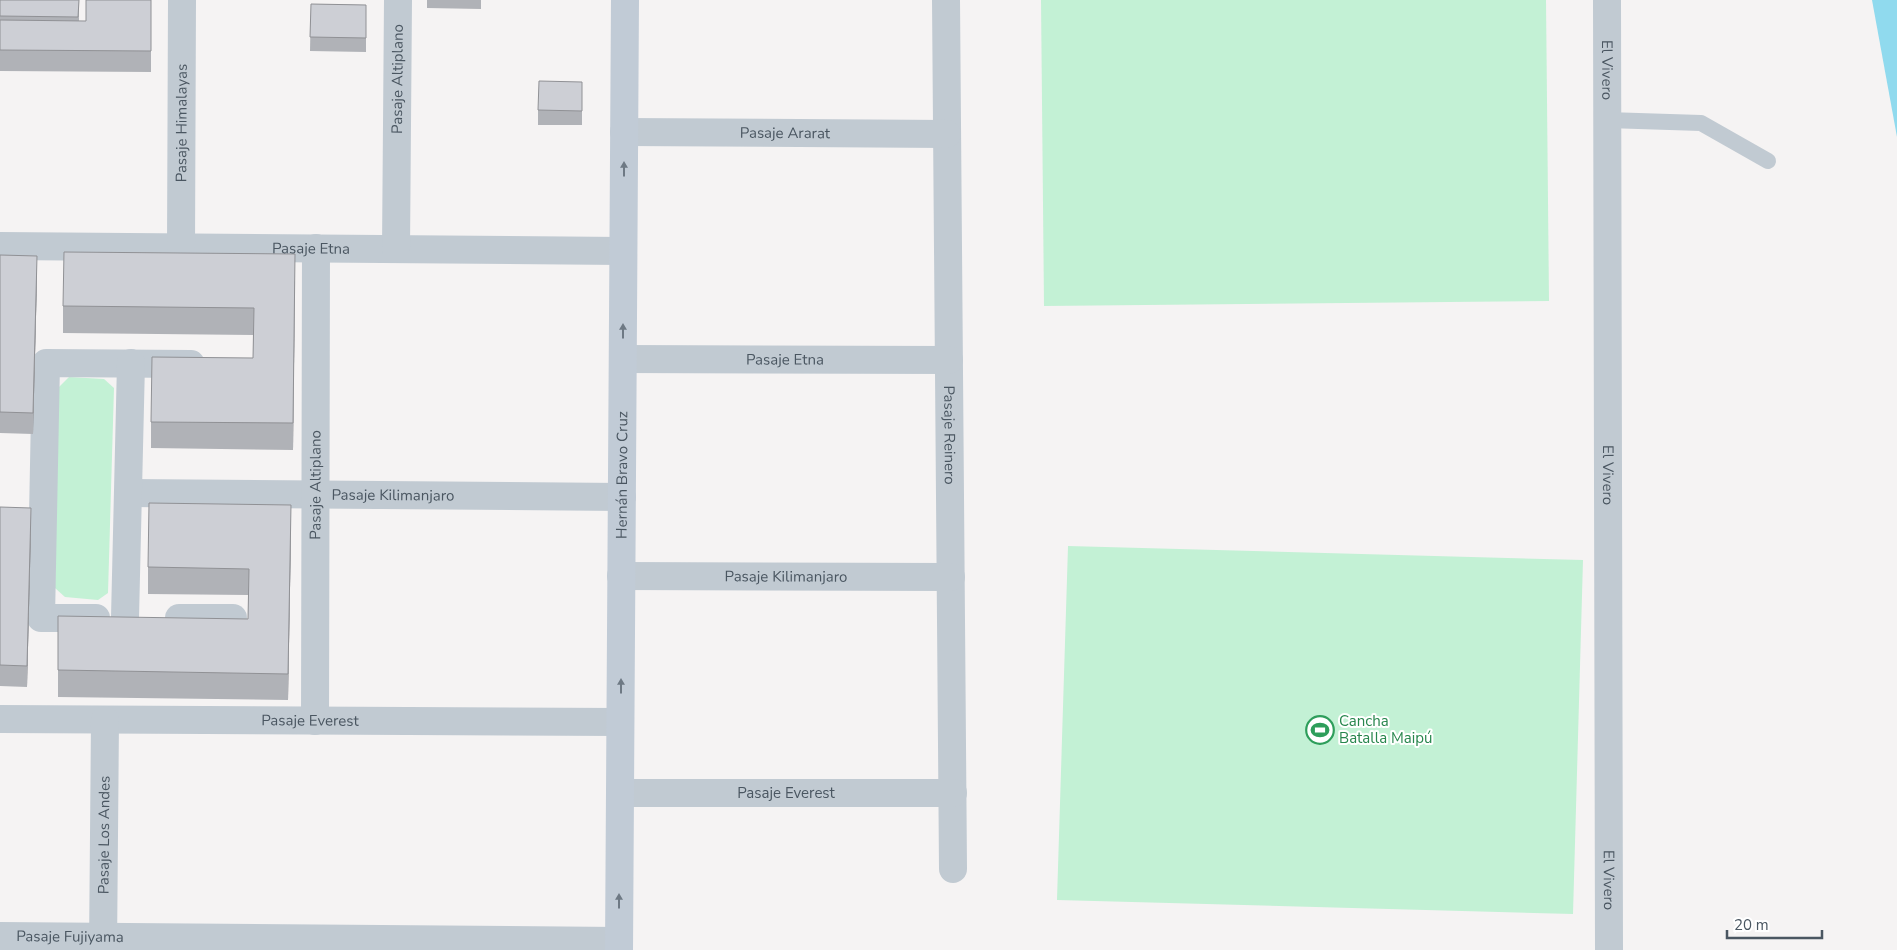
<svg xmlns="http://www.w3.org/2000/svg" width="1897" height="950" viewBox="0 0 1897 950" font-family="'Nunito Sans',sans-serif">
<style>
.green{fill:#c3f1d5}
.water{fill:#90daee}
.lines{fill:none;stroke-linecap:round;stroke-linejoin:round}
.lane{stroke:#c1cad2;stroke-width:16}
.street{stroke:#c1cad2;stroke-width:28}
.secondary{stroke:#c1cbd6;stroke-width:28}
.wall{fill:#b0b2b7}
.shaded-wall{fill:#909195}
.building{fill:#cdcfd5;stroke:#909195}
.oneway{fill:#6e7984}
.labels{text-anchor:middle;stroke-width:4;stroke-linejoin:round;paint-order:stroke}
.street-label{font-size:15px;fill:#4a5661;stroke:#fff}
.leisure-label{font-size:15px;fill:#27864d;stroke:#fff;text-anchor:start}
</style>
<rect width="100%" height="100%" fill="#f5f3f3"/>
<g class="green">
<polygon points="1041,0 1546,0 1549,301 1044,306"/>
<polygon points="69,377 104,379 114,388 108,593 98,600 65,597 55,588 58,388"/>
<polygon points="1068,546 1583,560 1573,914 1057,900"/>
</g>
<polygon class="water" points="1872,0 1897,0 1897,137"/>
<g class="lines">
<polyline class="lane" points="1607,120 1701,123 1768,161"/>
<g class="street">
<path id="s1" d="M946 0 953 869"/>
<path id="s2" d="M1607 0 1609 950"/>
<path id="s3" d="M624 132 947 134"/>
<path id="s4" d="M0 246 623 251"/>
<path id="s5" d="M181 247 182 0"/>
<path id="s6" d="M396 249 398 0"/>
<path id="s7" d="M623 359 949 360"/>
<path id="s8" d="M128 493 622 497"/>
<path id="s9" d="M621 576 951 577"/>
<polyline points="96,618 41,618 46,363 191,364"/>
<polyline points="125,618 131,363"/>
<polyline points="179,618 233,618"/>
<path id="s10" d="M0 719 620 722"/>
<path id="s11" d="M315 721 316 248"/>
<path id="s12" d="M620 793H953"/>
<path id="s13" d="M0 936 619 941"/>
<path id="s14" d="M103 950 105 720"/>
</g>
<path class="secondary" id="s15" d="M619 950 625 0"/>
</g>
<g class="wall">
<polygon points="0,0 79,0 79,21 86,21 151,0 151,72 0,71"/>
<polygon points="427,0 481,0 481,9 427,8"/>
<polygon points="311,4 366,5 366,52 310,51"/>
<polygon points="582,82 582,125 538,125 538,110"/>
<polygon points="0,255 37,277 33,434 0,433"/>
<polygon points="295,281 293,450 151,448 151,422 253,358 253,335 63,333 63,306"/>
<polygon points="0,507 31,529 27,687 0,686"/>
<polygon points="291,532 288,700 58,697 58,670 248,619 248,595 148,594 148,567"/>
</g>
<g class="shaded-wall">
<polygon points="295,254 295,281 293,450 293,423"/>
<polygon points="37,256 37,277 33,434 33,413"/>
<polygon points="291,505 291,532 288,700 288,674"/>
<polygon points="31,508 31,529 27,687 27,666"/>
</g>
<g class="building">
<polygon points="0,0 79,0 78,17 0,16"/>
<polygon points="86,0 151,0 151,51 0,50 0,20 86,21"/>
<polygon points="311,4 366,5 366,38 310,37"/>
<polygon points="539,81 582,82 582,111 538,110"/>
<polygon points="64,252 295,254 293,423 151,422 152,357 253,358 254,308 63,306"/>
<polygon points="0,255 37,256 33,413 0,412"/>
<polygon points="149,503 291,505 288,674 58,670 58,616 248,619 249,569 148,567"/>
<polygon points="0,507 31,508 27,666 0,665"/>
</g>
<defs><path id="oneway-solid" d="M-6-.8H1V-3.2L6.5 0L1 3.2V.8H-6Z" transform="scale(1.25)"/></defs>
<g class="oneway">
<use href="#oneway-solid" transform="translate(624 169) rotate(-90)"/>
<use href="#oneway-solid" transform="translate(623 331) rotate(-90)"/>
<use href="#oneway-solid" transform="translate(621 686) rotate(-90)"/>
<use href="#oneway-solid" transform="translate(619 901) rotate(-90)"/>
</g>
<defs>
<symbol id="stadium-ring" viewBox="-11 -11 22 22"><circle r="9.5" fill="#fff" stroke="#2e9e5b" stroke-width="1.5"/><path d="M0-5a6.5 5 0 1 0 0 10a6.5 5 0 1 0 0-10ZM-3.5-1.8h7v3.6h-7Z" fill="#2e9e5b"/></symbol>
</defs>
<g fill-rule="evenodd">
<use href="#stadium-ring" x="1304" y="714" width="32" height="32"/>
</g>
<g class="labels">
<g class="street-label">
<text dy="5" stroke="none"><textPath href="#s2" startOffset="70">El Vivero</textPath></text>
<text dy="5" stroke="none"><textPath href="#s6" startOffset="170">Pasaje Altiplano</textPath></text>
<text dy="5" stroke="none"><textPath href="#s5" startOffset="124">Pasaje Himalayas</textPath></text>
<text dy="5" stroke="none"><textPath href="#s3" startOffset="161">Pasaje Ararat</textPath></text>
<text dy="5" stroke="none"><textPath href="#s4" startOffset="311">Pasaje Etna</textPath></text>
<text dy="5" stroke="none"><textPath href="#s7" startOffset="162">Pasaje Etna</textPath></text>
<text dy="5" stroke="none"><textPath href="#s1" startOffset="435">Pasaje Reinero</textPath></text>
<text dy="5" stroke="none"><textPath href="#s15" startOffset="475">Hernán Bravo Cruz</textPath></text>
<text dy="5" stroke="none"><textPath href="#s2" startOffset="475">El Vivero</textPath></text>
<text dy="5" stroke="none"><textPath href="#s11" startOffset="236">Pasaje Altiplano</textPath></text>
<text dy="5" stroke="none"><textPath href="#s8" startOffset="265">Pasaje Kilimanjaro</textPath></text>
<text dy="5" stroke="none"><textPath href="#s9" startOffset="165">Pasaje Kilimanjaro</textPath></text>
<text dy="5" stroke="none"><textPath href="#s10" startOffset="310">Pasaje Everest</textPath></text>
<text dy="5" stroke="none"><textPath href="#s12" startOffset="166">Pasaje Everest</textPath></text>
<text dy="5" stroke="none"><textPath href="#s14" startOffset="115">Pasaje Los Andes</textPath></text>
<text dy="5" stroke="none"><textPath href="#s2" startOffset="880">El Vivero</textPath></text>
<text dy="5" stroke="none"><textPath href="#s13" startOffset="70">Pasaje Fujiyama</textPath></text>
</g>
<g class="leisure-label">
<text x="1339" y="726">Cancha<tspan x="1339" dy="17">Batalla Maipú</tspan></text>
</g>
</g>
<path d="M1727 930v8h95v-8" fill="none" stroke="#4a5661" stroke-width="2.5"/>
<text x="1734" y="930" font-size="15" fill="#4a5661" stroke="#ffffff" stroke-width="4" paint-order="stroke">20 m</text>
</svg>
